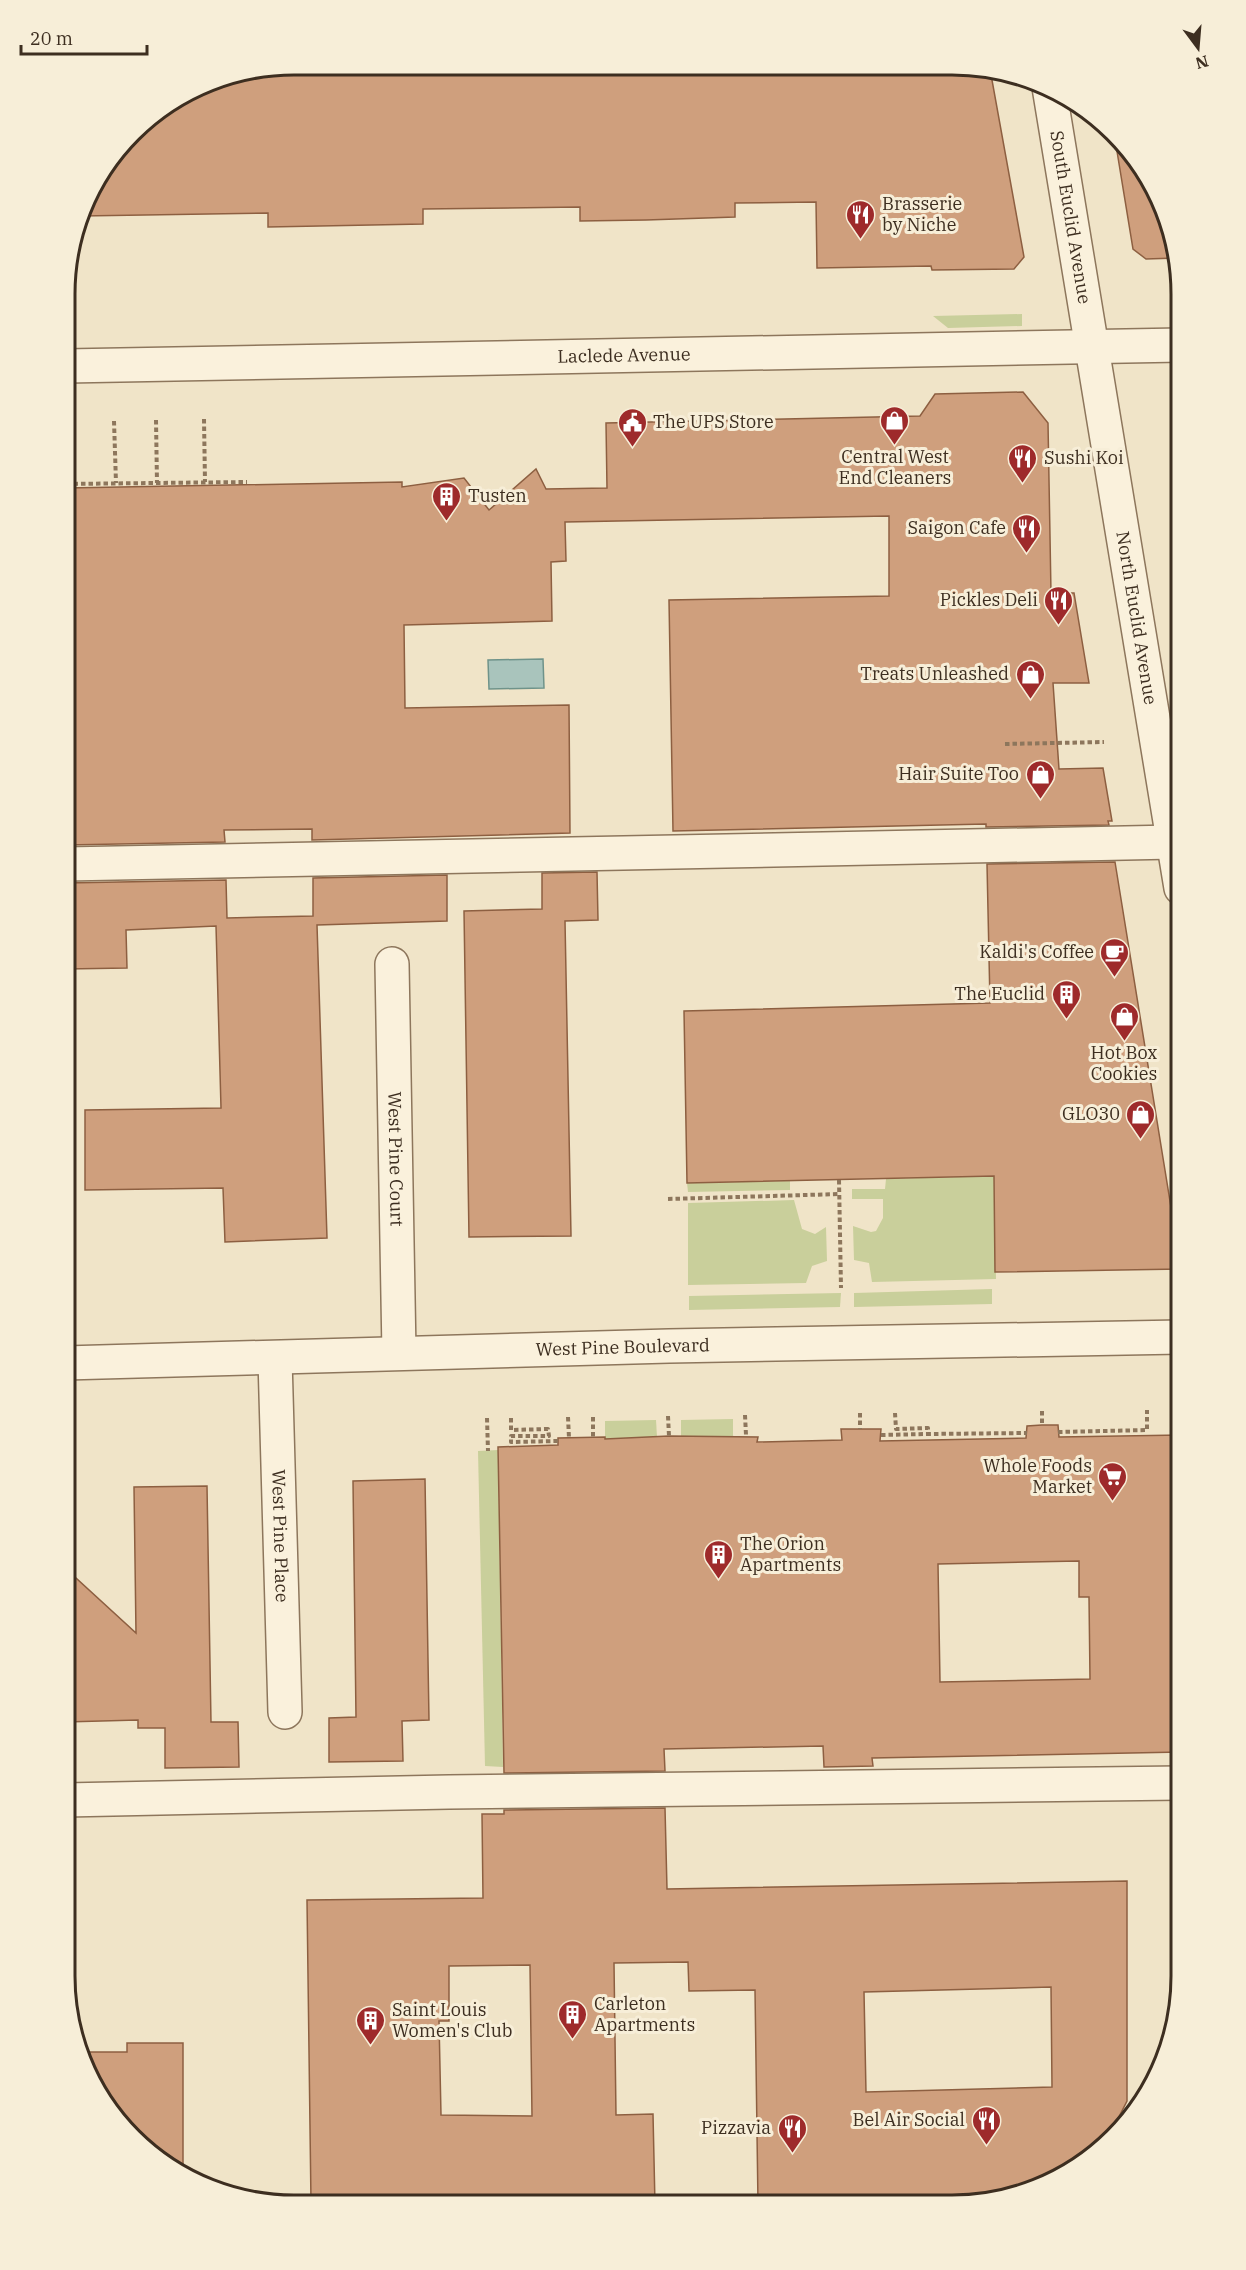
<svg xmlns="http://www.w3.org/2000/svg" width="1246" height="2270" viewBox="0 0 1246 2270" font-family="'IBM Plex Serif',serif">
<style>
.green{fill:#c9cf9b}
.water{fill:#a9c4bc;stroke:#6f938a;stroke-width:1.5}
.building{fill:#cf9f7d;stroke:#8d5f41;stroke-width:1.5;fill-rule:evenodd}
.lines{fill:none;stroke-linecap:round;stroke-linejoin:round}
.minor-casing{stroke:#8d765c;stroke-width:36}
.path{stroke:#8d765c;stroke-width:4;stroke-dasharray:4.5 3;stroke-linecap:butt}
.minor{stroke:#faf1dc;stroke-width:33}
.labels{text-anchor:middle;stroke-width:6;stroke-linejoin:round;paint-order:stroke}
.poi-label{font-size:18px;fill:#3d2e20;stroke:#f7eed8;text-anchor:end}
.street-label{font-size:18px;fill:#3d2e20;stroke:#f7eed8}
.rim{fill:none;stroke:#3d2e20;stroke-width:3}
</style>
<rect width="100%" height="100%" fill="#f0e4c8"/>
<g class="green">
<polygon points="1022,314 1022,326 948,328 933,316"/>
<polygon points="994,1176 996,1279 872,1282 869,1263 854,1260 853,1226 871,1232 876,1231 883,1218 883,1199 852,1199 852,1189 885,1189 886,1179"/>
<polygon points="790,1181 790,1190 688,1192 687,1183"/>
<polygon points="794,1200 802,1229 815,1234 826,1227 827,1261 812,1266 806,1283 688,1285 688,1203"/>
<polygon points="992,1289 992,1304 854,1307 854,1293"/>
<polygon points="841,1293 840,1307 689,1310 689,1296"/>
<polygon points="733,1419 733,1442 681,1443 681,1420"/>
<polygon points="656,1420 657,1437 605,1444 605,1421"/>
<polygon points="498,1450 503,1767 485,1766 478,1451"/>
</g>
<polygon class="water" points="543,659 544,688 489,689 488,660"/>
<g class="building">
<polygon points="294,64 990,69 1024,257 1014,269 932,270 931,266 817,268 816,202 735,203 735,217 646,220 580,221 580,207 423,209 423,224 268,227 268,213 81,216 88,192 142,122 207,82"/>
<polygon points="1114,133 1143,166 1169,220 1176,258 1146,259 1133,249"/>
<polygon points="1023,392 1048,423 1051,593 1074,593 1089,683 1053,683 1059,769 1103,768 1112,821 1108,821 1109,825 986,827 986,824 673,831 669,600 889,596 889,516 565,522 566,561 551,562 552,621 404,625 405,708 569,705 570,833 312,840 312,829 224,830 225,842 66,845 66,488 402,482 402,487 464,478 489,510 536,469 546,489 607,488 606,423 920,416 935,394"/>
<polygon points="1115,862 1181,1269 995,1272 994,1176 687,1183 684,1011 990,1003 987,864"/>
<polygon points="597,872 598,920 565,921 571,1236 469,1237 464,911 542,909 542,873"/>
<polygon points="447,875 447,921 317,925 327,1238 225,1242 223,1188 85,1190 85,1110 221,1108 216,926 126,930 127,968 66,969 66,883 226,880 227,918 313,916 313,878"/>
<path d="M1042 1425H1058L1059 1437 1181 1435V1752L872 1758 873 1766 824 1767 823 1746 664 1749 665 1771 504 1773 498 1447 558 1445V1438L605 1437V1439L669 1436 758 1437 757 1442 842 1440 841 1429H881L880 1441 1026 1438 1027 1426ZM1079 1561V1597H1089L1090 1679 940 1682 938 1564Z"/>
<polygon points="425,1479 429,1720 402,1721 403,1761 329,1762 329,1718 356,1717 353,1481"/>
<polygon points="207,1486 211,1722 238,1722 239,1767 165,1768 165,1728 138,1728 138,1720 65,1722 65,1568 136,1633 134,1487"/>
<path d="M665 1808 667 1889 1127 1881V2101L1106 2142 1080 2167 1026 2193 1007 2196 866 2199 862 2205 758 2204 755 1990 689 1991 688 1962 614 1963 616 2115 653 2114 655 2205 311 2202 307 1900 483 1898 482 1814H504V1810ZM530 1965 532 2116 441 2115 439 2021H449V1966ZM1051 1987 1052 2087 866 2092 864 1992Z"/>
<polygon points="127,2043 183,2043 183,2174 143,2149 103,2104 78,2052 127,2052"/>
</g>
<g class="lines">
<defs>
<g id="minor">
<path id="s1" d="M1049 87 1181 888"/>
<path id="s2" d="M66 366 1181 345"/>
<polyline points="66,864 1174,842"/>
<path id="s3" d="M392 964 399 1353"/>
<path id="s4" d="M275 1359 285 1712"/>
<path id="s5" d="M65 1363 669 1346 1181 1337"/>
<polyline points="65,1800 449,1792 1181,1783"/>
</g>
</defs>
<use href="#minor" class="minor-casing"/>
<g class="path">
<polyline points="204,419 205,482"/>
<polyline points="156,420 157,483"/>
<polyline points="66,421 68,484"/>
<polyline points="114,421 116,483"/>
<polyline points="66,484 247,482"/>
<polyline points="1005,744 1104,742"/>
<polyline points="839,1180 841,1288"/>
<polyline points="668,1199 840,1194"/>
<polyline points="1042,1411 1042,1425"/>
<polyline points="860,1413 860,1429"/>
<polyline points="895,1413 896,1429 928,1428 928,1434 1027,1433"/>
<polyline points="745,1415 746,1435"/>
<polyline points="668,1416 669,1436"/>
<polyline points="568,1417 569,1438"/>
<polyline points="593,1417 593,1438"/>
<polyline points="487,1418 488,1451"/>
<polyline points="511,1418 511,1430 548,1429 549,1436 511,1436 511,1442 558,1441"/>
<polyline points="1058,1432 1147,1430 1147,1410"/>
<polyline points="881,1435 928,1434"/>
</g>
<use href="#minor" class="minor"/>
</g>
<defs>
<symbol id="restaurant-pin" viewBox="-11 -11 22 30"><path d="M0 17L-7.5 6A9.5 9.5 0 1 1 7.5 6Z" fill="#9e2a2b" stroke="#f7eed8"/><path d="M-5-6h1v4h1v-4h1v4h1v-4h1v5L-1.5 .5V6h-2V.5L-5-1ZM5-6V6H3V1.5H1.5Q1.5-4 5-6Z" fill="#fff"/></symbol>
<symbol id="shop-pin" viewBox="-11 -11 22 30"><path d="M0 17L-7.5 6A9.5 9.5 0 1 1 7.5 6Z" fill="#9e2a2b" stroke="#f7eed8"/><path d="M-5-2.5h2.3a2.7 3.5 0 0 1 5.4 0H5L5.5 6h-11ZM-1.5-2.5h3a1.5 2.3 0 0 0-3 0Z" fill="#fff"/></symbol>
<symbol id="civic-pin" viewBox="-11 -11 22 30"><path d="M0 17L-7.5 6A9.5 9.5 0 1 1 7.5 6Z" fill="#9e2a2b" stroke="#f7eed8"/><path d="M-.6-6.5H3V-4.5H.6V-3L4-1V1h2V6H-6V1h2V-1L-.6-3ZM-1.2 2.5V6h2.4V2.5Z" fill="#fff"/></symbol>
<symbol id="building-pin" viewBox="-11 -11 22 30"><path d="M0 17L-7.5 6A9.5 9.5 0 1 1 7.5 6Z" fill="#9e2a2b" stroke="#f7eed8"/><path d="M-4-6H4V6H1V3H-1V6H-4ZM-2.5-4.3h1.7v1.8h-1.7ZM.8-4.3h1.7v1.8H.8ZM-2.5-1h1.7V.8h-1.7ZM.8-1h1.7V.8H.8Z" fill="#fff"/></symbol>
<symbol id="cafe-pin" viewBox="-11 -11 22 30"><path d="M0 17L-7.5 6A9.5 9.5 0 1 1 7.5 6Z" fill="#9e2a2b" stroke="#f7eed8"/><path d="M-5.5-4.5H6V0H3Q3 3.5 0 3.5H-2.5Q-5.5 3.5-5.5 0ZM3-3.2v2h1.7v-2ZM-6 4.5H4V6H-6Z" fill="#fff"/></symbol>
<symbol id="supermarket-pin" viewBox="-11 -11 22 30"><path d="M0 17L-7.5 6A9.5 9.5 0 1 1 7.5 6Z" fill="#9e2a2b" stroke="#f7eed8"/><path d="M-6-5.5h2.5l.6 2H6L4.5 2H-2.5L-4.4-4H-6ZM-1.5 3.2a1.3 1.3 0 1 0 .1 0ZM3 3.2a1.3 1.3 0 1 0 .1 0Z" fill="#fff"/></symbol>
</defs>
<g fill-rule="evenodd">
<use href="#restaurant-pin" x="844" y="198" width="33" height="45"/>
<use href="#shop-pin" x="878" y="404" width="33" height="45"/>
<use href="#civic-pin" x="616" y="406" width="33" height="45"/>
<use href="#restaurant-pin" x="1006" y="442" width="33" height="45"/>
<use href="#building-pin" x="430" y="480" width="33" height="45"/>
<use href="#restaurant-pin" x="1010" y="512" width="33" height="45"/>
<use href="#restaurant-pin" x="1042" y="584" width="33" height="45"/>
<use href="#shop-pin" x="1014" y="658" width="33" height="45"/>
<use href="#shop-pin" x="1024" y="758" width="33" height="45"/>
<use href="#cafe-pin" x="1098" y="936" width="33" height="45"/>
<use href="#building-pin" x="1050" y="978" width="33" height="45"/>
<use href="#shop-pin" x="1108" y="1000" width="33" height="45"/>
<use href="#shop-pin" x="1124" y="1098" width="33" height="45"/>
<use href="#supermarket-pin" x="1096" y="1460" width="33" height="45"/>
<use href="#building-pin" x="702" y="1538" width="33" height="45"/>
<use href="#building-pin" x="556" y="1998" width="33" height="45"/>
<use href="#building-pin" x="354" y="2004" width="33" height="45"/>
<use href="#restaurant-pin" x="970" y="2104" width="33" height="45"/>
<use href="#restaurant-pin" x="776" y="2112" width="33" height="45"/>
</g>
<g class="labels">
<g class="poi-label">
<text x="882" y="210" text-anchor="start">Brasserie<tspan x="882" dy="21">by Niche</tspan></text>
<text x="653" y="428" text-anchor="start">The UPS Store</text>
<text x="895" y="463" text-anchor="middle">Central West<tspan x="895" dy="21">End Cleaners</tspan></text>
<text x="1044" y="464" text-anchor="start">Sushi Koi</text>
<text x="468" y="502" text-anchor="start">Tusten</text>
<text x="1006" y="534">Saigon Cafe</text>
<text x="1038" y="606">Pickles Deli</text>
<text x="1009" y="680">Treats Unleashed</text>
<text x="1019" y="780">Hair Suite Too</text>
<text x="1094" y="958">Kaldi's Coffee</text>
<text x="1045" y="1000">The Euclid</text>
<text x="1124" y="1059" text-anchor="middle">Hot Box<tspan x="1124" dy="21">Cookies</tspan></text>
<text x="1120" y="1120">GLO30</text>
<text x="1092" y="1472">Whole Foods<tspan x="1092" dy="21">Market</tspan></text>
<text x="740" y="1550" text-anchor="start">The Orion<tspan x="740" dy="21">Apartments</tspan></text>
<text x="594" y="2010" text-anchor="start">Carleton<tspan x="594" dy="21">Apartments</tspan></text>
<text x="392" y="2016" text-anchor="start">Saint Louis<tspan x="392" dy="21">Women's Club</tspan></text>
<text x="965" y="2126">Bel Air Social</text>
<text x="771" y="2134">Pizzavia</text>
</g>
<g class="street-label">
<text dy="6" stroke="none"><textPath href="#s1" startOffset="132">South Euclid Avenue</textPath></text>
<text dy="6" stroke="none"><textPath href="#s2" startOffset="558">Laclede Avenue</textPath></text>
<text dy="6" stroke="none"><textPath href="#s1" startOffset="538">North Euclid Avenue</textPath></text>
<text dy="6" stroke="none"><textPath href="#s3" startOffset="195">West Pine Court</textPath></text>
<text dy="6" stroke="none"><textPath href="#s5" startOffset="558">West Pine Boulevard</textPath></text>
<text dy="6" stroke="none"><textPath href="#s4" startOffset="177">West Pine Place</textPath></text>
</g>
</g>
<path d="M0 0H1246V2270H0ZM294 75H952A219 219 0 0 1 1171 294V1976A219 219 0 0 1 952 2195H294A219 219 0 0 1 75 1976V294A219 219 0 0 1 294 75Z" fill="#f7eed8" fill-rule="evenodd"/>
<path class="rim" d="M294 75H952A219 219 0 0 1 1171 294V1976A219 219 0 0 1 952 2195H294A219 219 0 0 1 75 1976V294A219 219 0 0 1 294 75Z"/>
<g transform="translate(1198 48) rotate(164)" stroke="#f7eed8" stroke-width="4.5" paint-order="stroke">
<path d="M0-4.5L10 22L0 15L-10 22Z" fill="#3d2e20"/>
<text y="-9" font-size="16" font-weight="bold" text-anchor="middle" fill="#3d2e20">N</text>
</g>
<path d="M21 45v9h126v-9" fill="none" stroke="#3d2e20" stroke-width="3"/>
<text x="30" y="45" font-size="18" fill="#3d2e20" stroke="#f7eed8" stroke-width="4.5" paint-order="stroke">20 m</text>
</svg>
